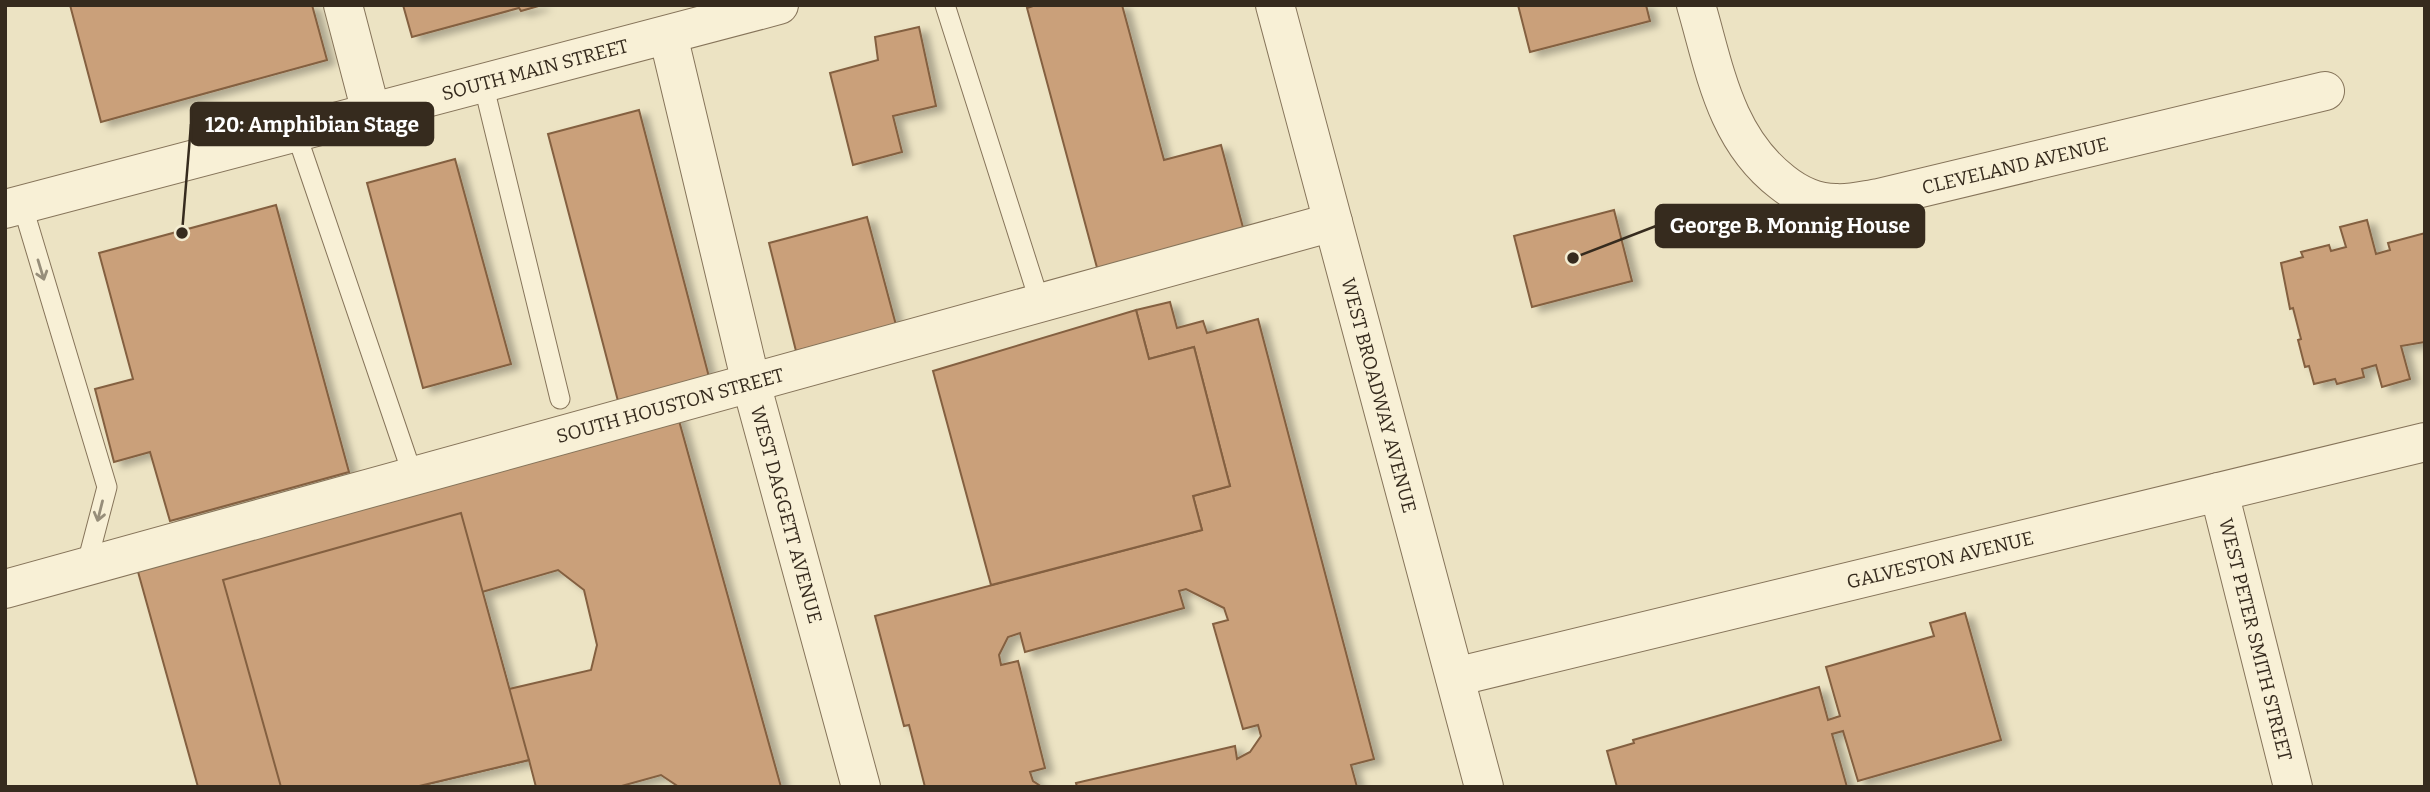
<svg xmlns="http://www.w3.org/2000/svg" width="2430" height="792" viewBox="0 0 2430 792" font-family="Bitter,serif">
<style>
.building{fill:#caa07a;stroke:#846041;stroke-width:2;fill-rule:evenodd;filter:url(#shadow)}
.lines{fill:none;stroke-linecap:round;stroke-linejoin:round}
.service-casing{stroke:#86745a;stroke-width:21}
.minor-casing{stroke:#86745a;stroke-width:40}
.tertiary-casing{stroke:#86745a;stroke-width:40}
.service{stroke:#f8f0d6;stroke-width:19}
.minor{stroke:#f8f0d6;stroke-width:38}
.tertiary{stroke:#f8f0d6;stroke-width:38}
.oneway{stroke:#978e7a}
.labels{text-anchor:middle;stroke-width:5;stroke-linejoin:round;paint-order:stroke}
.street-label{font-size:19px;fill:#362b1e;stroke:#f4edd2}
.leader{fill:none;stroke:#362b1e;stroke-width:2.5}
.callout-dot{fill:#362b1e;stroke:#f4edd2;stroke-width:2.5}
.callout{fill:#362b1e;stroke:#362b1e;stroke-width:2.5}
.callout-label{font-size:21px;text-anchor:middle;font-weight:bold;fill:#fff}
</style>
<defs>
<filter id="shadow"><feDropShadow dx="8" dy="4.5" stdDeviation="3.5" flood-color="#0004"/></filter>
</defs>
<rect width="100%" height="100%" fill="#ece3c3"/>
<g class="building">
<polygon points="70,5 312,5 327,60 101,122"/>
<polygon points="403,5 542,5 521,11 519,8 412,37"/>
<polygon points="1036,5 1122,5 1164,160 1221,145 1245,235 1099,275 1027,8"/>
<polygon points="1518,5 1646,5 1650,21 1530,52"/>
<polygon points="919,27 936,106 893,116 902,152 853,165 830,73 878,60 875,37"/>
<polygon points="639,110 709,377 618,401 548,134"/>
<polygon points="455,159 511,364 423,388 367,183"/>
<polygon points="276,205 349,472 170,521 150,452 114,462 95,389 133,379 99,253"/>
<polygon points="1614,210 1632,281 1532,307 1514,236"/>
<polygon points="867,217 896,325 796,351 769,243"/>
<polygon points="2367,220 2376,254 2390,250 2388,243 2425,233 2425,342 2401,346 2410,379 2382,387 2376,365 2362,369 2364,377 2337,384 2335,379 2314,384 2309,366 2305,367 2298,340 2301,339 2293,308 2290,309 2281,263 2303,257 2301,252 2329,245 2331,251 2346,247 2340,227"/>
<polygon points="1170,302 1177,328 1203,321 1207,333 1258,319 1374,759 1351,765 1357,787 1077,787 1076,783 1235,746 1237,759 1250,752 1261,736 1258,725 1243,729 1213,624 1228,620 1224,608 1186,589 1179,591 1184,608 1025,652 1020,633 1008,637 999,655 1001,665 1018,661 1045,768 1030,772 1033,781 1042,787 925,787 909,725 904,726 875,616 1202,530 1193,496 1230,486 1194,347 1149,359 1136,310"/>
<polygon points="1136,310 1149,359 1194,347 1230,486 1193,496 1202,530 991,585 933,371"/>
<path d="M676 410 781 787H679L661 775 618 787H536L529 760 415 787H198L135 561ZM558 570 584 590 597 645 591 670 509 689 482 592Z"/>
<polygon points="461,513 529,760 415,787 281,787 223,580"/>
<polygon points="1965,613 2001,740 1858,781 1843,731 1832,734 1847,787 1617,787 1607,751 1634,743 1633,740 1819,687 1828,720 1840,716 1826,667 1934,636 1930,623"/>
</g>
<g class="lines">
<defs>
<g id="service">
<polyline points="945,5 1040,303"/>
<polyline points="483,83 560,399"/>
<polyline points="296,133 413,476"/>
<polyline points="22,204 107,487 86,567"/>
</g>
<g id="minor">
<polyline points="343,5 371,112"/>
<path id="s1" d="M1696 5C1715 70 1725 138 1782 182 1797 194 1815 203 1836 203 1850 204 1865 200 1879 198L2325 91"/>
<path id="s2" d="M668 35 751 383 861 787"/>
<path id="s3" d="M2219 492 2293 787"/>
<path id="s4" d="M5 589 1333 222"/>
<path id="s5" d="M1455 677 2425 442"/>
</g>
<g id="tertiary">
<path id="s6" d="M1275 5 1484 787"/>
<path id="s7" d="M5 209 779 5"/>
</g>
</defs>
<use href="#service" class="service-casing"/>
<use href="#minor" class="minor-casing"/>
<use href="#tertiary" class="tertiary-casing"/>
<use href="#service" class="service"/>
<use href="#minor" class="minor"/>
<use href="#tertiary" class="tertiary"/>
</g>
<defs><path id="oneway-shaft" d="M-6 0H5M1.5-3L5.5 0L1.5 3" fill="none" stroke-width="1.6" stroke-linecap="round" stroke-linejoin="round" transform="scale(1.75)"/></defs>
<g class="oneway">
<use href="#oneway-shaft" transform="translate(41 270) rotate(73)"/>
<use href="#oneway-shaft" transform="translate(100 511) rotate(104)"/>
</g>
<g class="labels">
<g class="street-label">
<text dy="7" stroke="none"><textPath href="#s7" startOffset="548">SOUTH MAIN STREET</textPath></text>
<text dy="7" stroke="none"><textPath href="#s1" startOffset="443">CLEVELAND AVENUE</textPath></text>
<text dy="7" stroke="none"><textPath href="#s6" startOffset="404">WEST BROADWAY AVENUE</textPath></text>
<text dy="7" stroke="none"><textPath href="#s4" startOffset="690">SOUTH HOUSTON STREET</textPath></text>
<text dy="7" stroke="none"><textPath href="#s2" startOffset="494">WEST DAGGETT AVENUE</textPath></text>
<text dy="7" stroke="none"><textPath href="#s5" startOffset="499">GALVESTON AVENUE</textPath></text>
<text dy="7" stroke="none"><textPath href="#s3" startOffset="152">WEST PETER SMITH STREET</textPath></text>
</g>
</g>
<path class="leader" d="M182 233L191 124M1573 258L1656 226"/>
<g class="callout-dot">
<circle cx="182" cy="233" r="7"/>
<circle cx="1573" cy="258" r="7"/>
</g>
<g class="callout">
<rect x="191" y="103" width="242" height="42" rx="7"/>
<rect x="1656" y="205" width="268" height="42" rx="7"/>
</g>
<g class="callout-label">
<text x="312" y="132">120: Amphibian Stage</text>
<text x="1790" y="233">George B. Monnig House</text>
</g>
<rect width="2430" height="792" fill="none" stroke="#362b1e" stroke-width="14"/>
</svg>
